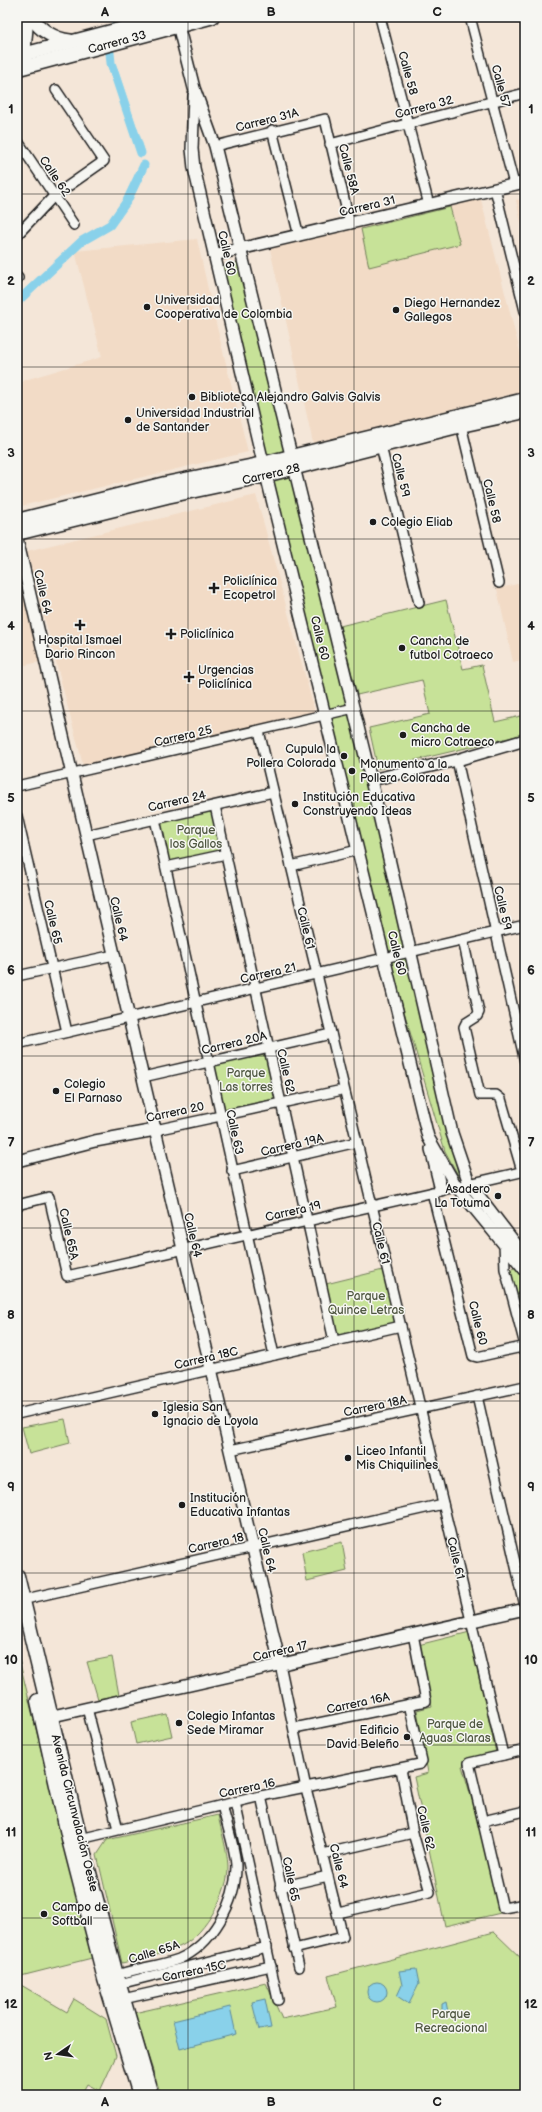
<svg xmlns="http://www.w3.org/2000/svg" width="542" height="2112" viewBox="0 0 542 2112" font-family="'Balsamiq Sans',sans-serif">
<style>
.built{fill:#f2dbc6}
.green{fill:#c7e298;stroke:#727f5a}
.water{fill:#89d1ea;stroke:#5d8998}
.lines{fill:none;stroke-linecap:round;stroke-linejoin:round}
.canal{stroke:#89d1ea;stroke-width:9}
.minor-casing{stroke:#1c1c1c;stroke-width:12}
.tertiary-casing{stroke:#1c1c1c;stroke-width:14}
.secondary-casing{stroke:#1c1c1c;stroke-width:16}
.primary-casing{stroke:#1c1c1c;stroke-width:17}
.minor{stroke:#f6f6f2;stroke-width:9}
.tertiary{stroke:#f6f6f2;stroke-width:11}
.secondary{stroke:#f6f6f2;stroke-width:13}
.primary{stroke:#f6f6f2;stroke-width:14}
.grid{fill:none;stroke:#1c1c1c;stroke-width:1;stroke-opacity:0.55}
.poi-dot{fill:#1c1c1c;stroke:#f6f6f2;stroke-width:1.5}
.labels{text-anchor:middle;stroke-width:3;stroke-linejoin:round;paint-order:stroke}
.street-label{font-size:12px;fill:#1c1c1c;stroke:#f6f6f2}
.poi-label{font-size:12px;fill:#1c1c1c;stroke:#f6f6f2;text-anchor:start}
.park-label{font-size:12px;fill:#4f5741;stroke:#f6f6f2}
.neatline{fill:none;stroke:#1c1c1c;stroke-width:1.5}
.grid-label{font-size:13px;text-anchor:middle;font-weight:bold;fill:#1c1c1c}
</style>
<rect width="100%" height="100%" fill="#f4e6d8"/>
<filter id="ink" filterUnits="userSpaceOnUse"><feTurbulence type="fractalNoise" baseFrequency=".025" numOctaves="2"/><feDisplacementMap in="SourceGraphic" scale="8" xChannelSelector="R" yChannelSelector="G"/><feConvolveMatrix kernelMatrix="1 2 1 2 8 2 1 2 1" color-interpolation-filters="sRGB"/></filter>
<g filter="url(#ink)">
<g class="built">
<polygon points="480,196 525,371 525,391 313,443 270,249"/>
<polygon points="525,198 525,240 516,200"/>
<polygon points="197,239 210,298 204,303 206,309 212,307 248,452 17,507 17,387 25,380 102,357 75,251"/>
<polygon points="256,495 316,716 84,769 27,551"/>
<polygon points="17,549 44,661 17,667"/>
<polygon points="525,582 525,659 513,662 497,589"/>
</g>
<g class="green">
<polygon points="450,207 460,244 369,267 361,229"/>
<polygon points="239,262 411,969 459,1177 445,1151 388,957 219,268"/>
<polygon points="446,600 463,669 482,665 495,722 525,715 525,734 378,769 369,728 430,714 422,680 357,695 340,626"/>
<polygon points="213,811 222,853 168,864 159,823"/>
<polygon points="266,1049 279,1098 225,1110 213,1062"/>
<polygon points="515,1268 525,1278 525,1312 517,1314 508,1270"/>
<polygon points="387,1269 400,1324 338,1338 326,1284"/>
<polygon points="65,1419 70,1443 29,1454 22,1427"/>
<polygon points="342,1542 347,1571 307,1581 302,1552"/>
<polygon points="470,1632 497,1758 462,1766 505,1912 445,1926 414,1777 428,1773 417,1710 432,1706 418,1645"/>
<polygon points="17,1651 92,1958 17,1977"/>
<polygon points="112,1657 119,1695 98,1699 87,1662"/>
<polygon points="167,1714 172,1736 136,1744 131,1722"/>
<path d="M218 1815C221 1831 227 1849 228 1866 229 1891 206 1933 183 1945 165 1955 142 1958 122 1963L97 1855 107 1840Z"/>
<polygon points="494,1932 525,1962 525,2095 161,2095 134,2013 266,1983 282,2019 337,2007 328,1976"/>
<polygon points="17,1985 21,1985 67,2012 74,1999 106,2019 116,2056 100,2091 87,2084 81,2095 17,2095"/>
</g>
<g class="water">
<polygon points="416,1969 419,1984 409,2004 397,1996 402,1985 399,1971"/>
<circle cx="377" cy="1992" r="10"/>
<polygon points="265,1999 271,2028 259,2030 252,2002"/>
<polygon points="446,2002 449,2017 440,2018 439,2012 442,2011 442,2004"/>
<polygon points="230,2007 236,2034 180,2049 173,2021"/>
</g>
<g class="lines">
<g class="canal">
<polyline points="115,20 117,17"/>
<polyline points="110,53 111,63 141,153"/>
<polyline points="17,302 82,241 110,225 127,201 144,165"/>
</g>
<defs>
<g id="minor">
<polyline points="380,17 429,205"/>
<polyline points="470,17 514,184"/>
<polyline points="272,130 299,236"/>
<polyline points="17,140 74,225"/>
<polyline points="330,144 525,93"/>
<polyline points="215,146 325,119 350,224"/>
<polyline points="495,189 525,311"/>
<polyline points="17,235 54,196 104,161 56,90"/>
<polyline points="17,277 18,278"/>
<polyline points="461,425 499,583"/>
<polyline points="381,446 419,603"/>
<polyline points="259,731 503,1755"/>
<polyline points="457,760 525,1062"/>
<polyline points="17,786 354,708"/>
<polyline points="215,806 334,1341"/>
<polyline points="17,816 67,1032"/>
<polyline points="155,819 274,1355"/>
<polyline points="86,835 273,792"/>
<polyline points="291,866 358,850"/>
<polyline points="166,867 226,854"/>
<polyline points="463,940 479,1012 477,1016 466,1023 464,1027 480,1095 496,1095 501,1099 522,1171"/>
<polyline points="17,976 114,955"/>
<polyline points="17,1044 525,925"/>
<polyline points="143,1077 331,1034"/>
<polyline points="155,1130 338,1091"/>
<polyline points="232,1171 357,1142"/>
<polyline points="432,1192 473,1356 477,1357 522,1347 525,1345 505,1269 504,1243"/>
<polyline points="17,1205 49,1197 67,1276 525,1171"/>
<polyline points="477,1396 525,1606"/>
<polyline points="17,1414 401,1326"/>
<polyline points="230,1450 525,1386"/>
<polyline points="17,1601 443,1504"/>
<polyline points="280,1664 306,1788 343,1937 294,1949"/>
<polyline points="87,1708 118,1829"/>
<polyline points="294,1728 426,1701 413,1634"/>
<polyline points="525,1750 469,1763 503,1908 525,1904"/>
<polyline points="261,1796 299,1967"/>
<polyline points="235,1802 278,2000"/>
<polyline points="483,1821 525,1811"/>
<polyline points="80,1839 261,1796 420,1764 422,1761 409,1704"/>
<polyline points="323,1854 413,1833"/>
<polyline points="280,1887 328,1876"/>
<polyline points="338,1913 430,1892 413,1833 401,1769"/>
<path d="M112 1977C133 1968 158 1967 179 1959 212 1945 236 1902 236 1867 236 1850 226 1823 222 1805"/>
<polyline points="115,1985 267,1947"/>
<polyline points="123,1999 271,1966"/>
</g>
<g id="tertiary">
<polyline points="176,17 194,88 215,146 371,780 452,1133 469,1183 525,1256"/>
<polyline points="194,95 192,149 194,168 261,454 428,1137 456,1186 525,1270"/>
<polyline points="214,255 525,182"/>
<polyline points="17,539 280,1664"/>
<polyline points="371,780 457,760 525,740"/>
<polyline points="431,1149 441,1190"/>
<polyline points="17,1161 95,1141 155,1130"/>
<polyline points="44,1718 525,1609"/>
</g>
<g id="secondary">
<path d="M32 17C40 31 55 39 70 41"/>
<polyline points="17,26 18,17"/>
<polyline points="17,56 167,17"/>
<polyline points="23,61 27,17"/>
<polyline points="17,69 212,17"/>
</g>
<g id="primary">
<polyline points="17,521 165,484 254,466 525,400"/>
<polyline points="17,533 167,496 257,477 461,425 525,411"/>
<polyline points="17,1576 80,1839 116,1975 151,2095"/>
<polyline points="38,1701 70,1843 105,1979 140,2095"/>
</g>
</defs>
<use href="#minor" class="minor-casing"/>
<use href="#tertiary" class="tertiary-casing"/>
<use href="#secondary" class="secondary-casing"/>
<use href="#primary" class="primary-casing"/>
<use href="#minor" class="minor"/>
<use href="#tertiary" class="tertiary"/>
<use href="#secondary" class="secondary"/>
<use href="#primary" class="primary"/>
</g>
</g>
<path class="grid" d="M188 17V2095M354 17V2095M17 194H525M17 367H525M17 539H525M17 711H525M17 884H525M17 1056H525M17 1228H525M17 1401H525M17 1573H525M17 1745H525M17 1918H525"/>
<g class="poi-dot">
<circle cx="147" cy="307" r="4"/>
<circle cx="396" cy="310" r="4"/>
<circle cx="192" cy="397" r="4"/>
<circle cx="128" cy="420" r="4"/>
<circle cx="373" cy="522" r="4"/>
<path d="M212 582h4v4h4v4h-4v4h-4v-4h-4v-4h4z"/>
<path d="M78 619h4v4h4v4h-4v4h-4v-4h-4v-4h4z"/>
<path d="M169 628h4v4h4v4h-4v4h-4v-4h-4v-4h4z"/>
<circle cx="402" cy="648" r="4"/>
<path d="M187 671h4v4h4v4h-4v4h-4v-4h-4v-4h4z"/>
<circle cx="403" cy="735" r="4"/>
<circle cx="344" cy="756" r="4"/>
<circle cx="352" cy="771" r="4"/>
<circle cx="295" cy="804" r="4"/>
<circle cx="56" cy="1091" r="4"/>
<circle cx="498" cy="1196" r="4"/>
<circle cx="155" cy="1414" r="4"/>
<circle cx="348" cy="1458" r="4"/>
<circle cx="182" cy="1505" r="4"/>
<circle cx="179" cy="1723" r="4"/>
<circle cx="407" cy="1737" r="4"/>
<circle cx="44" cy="1914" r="4"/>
</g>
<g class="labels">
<g class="street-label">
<text transform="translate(117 42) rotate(-15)" y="4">Carrera 33</text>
<text transform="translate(408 73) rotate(75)" y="4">Calle 58</text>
<text transform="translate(501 86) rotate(75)" y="4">Calle 57</text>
<text transform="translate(424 107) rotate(-15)" y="4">Carrera 32</text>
<text transform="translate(267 120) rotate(-14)" y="4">Carrera 31A</text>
<text transform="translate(349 169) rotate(76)" y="4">Calle 58A</text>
<text transform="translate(55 176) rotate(56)" y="4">Calle 62</text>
<text transform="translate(367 206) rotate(-13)" y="4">Carrera 31</text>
<text transform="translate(227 253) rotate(77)" y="4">Calle 60</text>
<text transform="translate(271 474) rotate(-13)" y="4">Carrera 28</text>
<text transform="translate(401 475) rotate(76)" y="4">Calle 59</text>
<text transform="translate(492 501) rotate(77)" y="4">Calle 58</text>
<text transform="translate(43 592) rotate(77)" y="4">Calle 64</text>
<text transform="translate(320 638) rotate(76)" y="4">Calle 60</text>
<text transform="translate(183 736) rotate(-13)" y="4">Carrera 25</text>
<text transform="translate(177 801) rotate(-13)" y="4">Carrera 24</text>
<text transform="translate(503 908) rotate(77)" y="4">Calle 59</text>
<text transform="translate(119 919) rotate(77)" y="4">Calle 64</text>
<text transform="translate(53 922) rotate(77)" y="4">Calle 65</text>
<text transform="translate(306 928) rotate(77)" y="4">Calle 61</text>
<text transform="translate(397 953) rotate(76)" y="4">Calle 60</text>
<text transform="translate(268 973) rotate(-13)" y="4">Carrera 21</text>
<text transform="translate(234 1043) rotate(-13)" y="4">Carrera 20A</text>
<text transform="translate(286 1071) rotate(77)" y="4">Calle 62</text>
<text transform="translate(175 1112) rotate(-12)" y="4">Carrera 20</text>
<text transform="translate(235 1132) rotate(78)" y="4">Calle 63</text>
<text transform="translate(292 1145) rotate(-13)" y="4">Carrera 19A</text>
<text transform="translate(293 1211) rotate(-13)" y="4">Carrera 19</text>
<text transform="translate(69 1234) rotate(77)" y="4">Calle 65A</text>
<text transform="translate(193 1235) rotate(77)" y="4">Calle 64</text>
<text transform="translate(381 1243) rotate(77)" y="4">Calle 61</text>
<text transform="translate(478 1323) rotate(76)" y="4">Calle 60</text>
<text transform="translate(206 1358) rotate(-13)" y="4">Carrera 18C</text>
<text transform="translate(375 1406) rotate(-12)" y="4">Carrera 18A</text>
<text transform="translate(216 1543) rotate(-13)" y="4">Carrera 18</text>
<text transform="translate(267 1550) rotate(77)" y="4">Calle 64</text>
<text transform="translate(456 1558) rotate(77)" y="4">Calle 61</text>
<text transform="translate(280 1651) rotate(-13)" y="4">Carrera 17</text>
<text transform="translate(358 1703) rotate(-12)" y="4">Carrera 16A</text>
<text transform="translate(247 1788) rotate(-12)" y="4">Carrera 16</text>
<text transform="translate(75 1813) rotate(76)" y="4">Avenida Circunvalación Oeste</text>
<text transform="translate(426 1828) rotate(77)" y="4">Calle 62</text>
<text transform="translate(339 1866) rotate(76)" y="4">Calle 64</text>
<text transform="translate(291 1879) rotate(78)" y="4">Calle 65</text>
<text transform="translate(154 1952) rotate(-17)" y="4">Calle 65A</text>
<text transform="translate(194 1971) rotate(-12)" y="4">Carrera 15C</text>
</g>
<g class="poi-label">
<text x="155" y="304">Universidad<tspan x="155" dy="14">Cooperativa de Colombia</tspan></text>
<text x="404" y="307">Diego Hernandez<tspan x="404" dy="14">Gallegos</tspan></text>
<text x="200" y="401">Biblioteca Alejandro Galvis Galvis</text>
<text x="136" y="417">Universidad Industrial<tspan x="136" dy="14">de Santander</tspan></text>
<text x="381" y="526">Colegio Eliab</text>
<text x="223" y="585">Policlínica<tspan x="223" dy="14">Ecopetrol</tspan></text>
<text x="180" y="638">Policlínica</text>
<text x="80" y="644" text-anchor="middle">Hospital Ismael<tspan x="80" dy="14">Dario Rincon</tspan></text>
<text x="410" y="645">Cancha de<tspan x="410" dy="14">futbol Cotraeco</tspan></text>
<text x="198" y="674">Urgencias<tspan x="198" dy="14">Policlínica</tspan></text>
<text x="411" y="732">Cancha de<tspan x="411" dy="14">micro Cotraeco</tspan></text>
<text x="336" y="753" text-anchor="end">Cupula la<tspan x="336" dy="14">Pollera Colorada</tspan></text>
<text x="360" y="768">Monumento a la<tspan x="360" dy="14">Pollera Colorada</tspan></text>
<text x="303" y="801">Institución Educativa<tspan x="303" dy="14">Construyendo Ideas</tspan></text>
<text x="64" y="1088">Colegio<tspan x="64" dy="14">El Parnaso</tspan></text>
<text x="490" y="1193" text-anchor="end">Asadero<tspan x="490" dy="14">La Totuma</tspan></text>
<text x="163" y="1411">Iglesia San<tspan x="163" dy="14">Ignacio de Loyola</tspan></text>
<text x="356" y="1455">Liceo Infantil<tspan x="356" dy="14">Mis Chiquilines</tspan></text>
<text x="190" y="1502">Institución<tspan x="190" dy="14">Educativa Infantas</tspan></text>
<text x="187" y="1720">Colegio Infantas<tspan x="187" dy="14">Sede Miramar</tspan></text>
<text x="399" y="1734" text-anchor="end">Edificio<tspan x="399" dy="14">David Beleño</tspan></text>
<text x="52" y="1911">Campo de<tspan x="52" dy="14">Softball</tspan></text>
</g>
<g class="park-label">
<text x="196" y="834">Parque<tspan x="196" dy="14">los Gallos</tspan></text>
<text x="246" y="1077">Parque<tspan x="246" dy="14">Las torres</tspan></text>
<text x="366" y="1300">Parque<tspan x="366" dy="14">Quince Letras</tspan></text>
<text x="455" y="1728">Parque de<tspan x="455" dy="14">Aguas Claras</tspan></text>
<text x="451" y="2018">Parque<tspan x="451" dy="14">Recreacional</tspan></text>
</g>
</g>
<rect width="542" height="2112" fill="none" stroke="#f6f6f2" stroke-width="44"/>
<g transform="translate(58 2054) rotate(257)" stroke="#f6f6f2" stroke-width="3" paint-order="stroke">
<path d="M0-3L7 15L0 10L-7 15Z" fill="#1c1c1c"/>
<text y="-6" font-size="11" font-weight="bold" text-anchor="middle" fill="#1c1c1c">N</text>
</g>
<rect x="22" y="22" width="498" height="2068" class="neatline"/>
<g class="grid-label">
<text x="105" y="16">A</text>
<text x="271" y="16">B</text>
<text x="437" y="16">C</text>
<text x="11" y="113">1</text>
<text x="531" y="113">1</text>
<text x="11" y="285">2</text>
<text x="531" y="285">2</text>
<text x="11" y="457">3</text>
<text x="531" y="457">3</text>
<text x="11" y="630">4</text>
<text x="531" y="630">4</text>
<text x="11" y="802">5</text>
<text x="531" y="802">5</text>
<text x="11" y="974">6</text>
<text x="531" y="974">6</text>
<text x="11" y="1147">7</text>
<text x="531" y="1147">7</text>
<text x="11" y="1319">8</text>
<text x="531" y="1319">8</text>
<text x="11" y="1491">9</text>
<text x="531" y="1491">9</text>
<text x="11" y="1664">10</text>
<text x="531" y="1664">10</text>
<text x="11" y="1836">11</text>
<text x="531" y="1836">11</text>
<text x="11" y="2008">12</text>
<text x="531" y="2008">12</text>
<text x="105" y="2106">A</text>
<text x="271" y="2106">B</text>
<text x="437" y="2106">C</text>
</g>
</svg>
